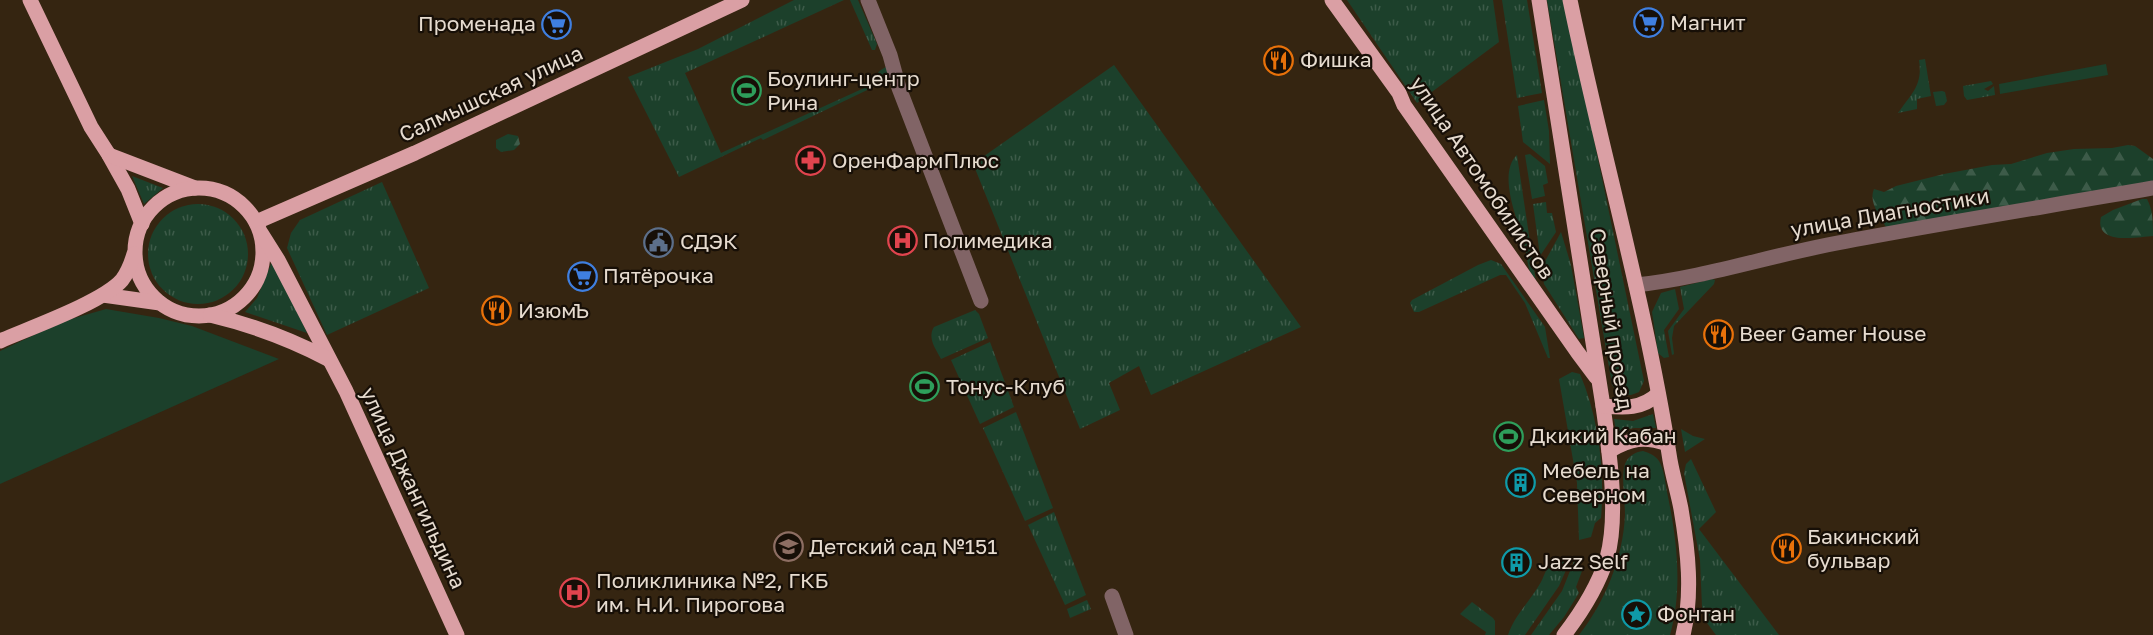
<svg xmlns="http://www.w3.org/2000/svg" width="2153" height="635" viewBox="0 0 2153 635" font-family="'Golos Text',sans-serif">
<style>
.grass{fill:url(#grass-tufts)}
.forest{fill:url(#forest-firs)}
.green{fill:#1c402b}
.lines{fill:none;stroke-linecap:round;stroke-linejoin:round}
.minor{stroke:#816466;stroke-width:15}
.major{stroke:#da9fa4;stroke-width:15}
.labels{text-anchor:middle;stroke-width:4.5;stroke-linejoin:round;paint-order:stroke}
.poi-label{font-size:21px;fill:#e6dbcf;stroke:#170f07;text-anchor:start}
.street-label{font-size:21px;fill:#e6dbcf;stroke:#170f07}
</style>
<defs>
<pattern id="grass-tufts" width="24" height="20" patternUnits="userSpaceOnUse" patternTransform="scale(1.5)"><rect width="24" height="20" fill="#1c402b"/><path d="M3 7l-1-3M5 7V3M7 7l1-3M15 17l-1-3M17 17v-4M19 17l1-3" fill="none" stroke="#3d5b49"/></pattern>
<pattern id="forest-firs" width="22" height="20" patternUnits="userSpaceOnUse" patternTransform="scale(1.5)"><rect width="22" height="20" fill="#1c402b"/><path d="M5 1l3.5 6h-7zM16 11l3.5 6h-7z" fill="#3d5b49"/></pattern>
</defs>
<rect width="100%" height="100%" fill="#352511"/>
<g class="grass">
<path d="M794 0H844L685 73 721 153 873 84C875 75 878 71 886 67L889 73 886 81 763 140 761 138 679 177 628 77 698 49Z"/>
<polygon points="850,0 858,0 877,44 875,50 872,50"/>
<polygon points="1347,0 1493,0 1499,42 1417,103"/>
<polygon points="1502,0 1527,0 1542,93 1517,98"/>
<polygon points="1547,0 1565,0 1644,381 1639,392 1631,395 1620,395 1612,385"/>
<path d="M1925 59 1931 96 1917 99V109L1898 113C1912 93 1923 85 1919 60Z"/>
<polygon points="1114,65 1301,327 1151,395 1139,366 1109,383 1120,410 1080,429 974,166 980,159"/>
<polygon points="1991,81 1993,84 1984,89 1988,91 1994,86 1995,95 1967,100 1964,96 1963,86"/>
<polygon points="1942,91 1945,92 1947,101 1944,105 1936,106 1933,92"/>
<polygon points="1544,100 1549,131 1550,164 1523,142 1518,106"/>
<polygon points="1530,154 1545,166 1548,183 1543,185 1545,196 1532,199 1525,155"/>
<path d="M1517 155 1536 282C1526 269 1528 258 1524 243 1518 220 1497 174 1517 155Z"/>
<polygon points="132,176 163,188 144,204"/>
<polygon points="382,182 429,288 327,335 287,248 291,233 300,220"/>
<polygon points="1546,202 1547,213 1552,213 1556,232 1540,256 1533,204"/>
<circle cx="198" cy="254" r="50"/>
<polygon points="1561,232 1571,265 1584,338 1579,339 1544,284 1542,267"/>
<polygon points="273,259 307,333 245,312 257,298"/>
<polygon points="1491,260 1501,264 1545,327 1550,358 1548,358 1525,303 1506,275 1500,275 1419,312 1414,312 1410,303 1412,300 1478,265"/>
<polygon points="1712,279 1715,280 1714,284 1674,326 1672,338 1674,354 1672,355 1668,331 1684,309 1680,287"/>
<polygon points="1675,289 1679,309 1664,330 1669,357 1664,358 1658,353 1652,312 1661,293"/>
<path d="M975 310 979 314 988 338 941 359C936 349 927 338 934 327Z"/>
<polygon points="990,342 1014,407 980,424 951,360"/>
<path d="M1572 372 1580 374C1599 419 1605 470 1601 518L1595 523 1591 537 1579 540 1577 483 1559 379Z"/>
<polygon points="1016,412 1053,508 1025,521 983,428"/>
<polygon points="1653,414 1656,428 1634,428 1616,432 1614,419 1633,421"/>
<polygon points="1681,429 1693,436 1705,439 1685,452"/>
<path d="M1643 451C1649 453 1655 455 1659 461 1664 469 1665 482 1667 492 1677 539 1683 589 1670 635H1579C1605 602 1623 558 1625 515 1625 502 1621 475 1625 464 1628 456 1635 452 1643 451Z"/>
<polygon points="1691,459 1716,512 1699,529 1779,635 1716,635 1707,623 1702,607 1700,560 1684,473 1686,464"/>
<polygon points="1054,512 1086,595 1065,605 1028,525"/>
<path d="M1555 558 1570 561 1559 586 1525 635H1508C1514 616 1531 600 1541 582 1545 574 1548 563 1555 558Z"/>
<polygon points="1574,561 1579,564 1582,571 1576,587 1579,593 1564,617 1549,635 1531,635 1562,591"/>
<polygon points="1087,600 1091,609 1070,618 1067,609"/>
<polygon points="1472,602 1493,618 1495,621 1495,635 1485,635 1486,632 1460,614"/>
</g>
<g class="forest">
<polygon points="508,134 518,136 520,144 514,150 501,152 496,148 496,140"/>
<path d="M2128 145 2135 146 2153 159V182L1887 229C1881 217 1868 203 1874 189L1884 192 1896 186 1944 174 1992 165 2011 164 2047 153 2074 149 2112 148Z"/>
<path d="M2142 199H2147C2153 210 2153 223 2153 236 2138 237 2094 246 2101 217L2113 210Z"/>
</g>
<g class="green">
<polygon points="2106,64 2108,75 2000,94 1999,84"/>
<polygon points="106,309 159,318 192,326 279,359 0,484 0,351 64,321"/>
</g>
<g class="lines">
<g class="minor">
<polyline points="868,0 890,55 899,88 981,301"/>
<path d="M1636 285C1701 278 1762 258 1827 245 1935 224 2044 207 2153 188"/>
<polyline points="1112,596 1126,635"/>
</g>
<g class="major">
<polyline points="30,0 91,127 109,155 128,189 142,224"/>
<polyline points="1332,0 1399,93 1404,105 1578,353 1596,377"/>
<path d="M1539 0 1603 406C1609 450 1619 515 1607 558 1598 586 1581 613 1564 635"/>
<path d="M1570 0C1602 154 1646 305 1670 460 1673 477 1678 493 1681 509 1688 550 1693 594 1683 635"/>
<polyline points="109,155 195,188"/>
<circle cx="199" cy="252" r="64"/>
<polyline points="256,222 415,153 742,0"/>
<polyline points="261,233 278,260 346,391 457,635"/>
<polyline points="103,295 160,303"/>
<path d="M210 315C252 325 290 339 328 359"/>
<path d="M0 341C30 328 103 302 122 280 128 272 131 264 134 254"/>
<path d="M1603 406C1625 408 1642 409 1658 394"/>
<path d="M1609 451C1631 438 1644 436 1668 444"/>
</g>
</g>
<defs>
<symbol id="supermarket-ring" viewBox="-11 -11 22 22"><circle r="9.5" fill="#170f07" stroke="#3f7fe0" stroke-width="1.5"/><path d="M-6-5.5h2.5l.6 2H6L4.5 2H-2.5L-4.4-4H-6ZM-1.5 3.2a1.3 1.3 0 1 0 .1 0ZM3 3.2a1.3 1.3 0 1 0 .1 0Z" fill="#3f7fe0"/></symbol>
<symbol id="restaurant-ring" viewBox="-11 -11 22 22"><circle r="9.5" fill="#170f07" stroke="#e8710a" stroke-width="1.5"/><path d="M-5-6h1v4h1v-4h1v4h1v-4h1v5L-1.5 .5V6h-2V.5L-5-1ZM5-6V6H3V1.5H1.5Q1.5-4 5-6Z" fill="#e8710a"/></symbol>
<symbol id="stadium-ring" viewBox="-11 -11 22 22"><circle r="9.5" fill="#170f07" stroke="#2e9e5b" stroke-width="1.5"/><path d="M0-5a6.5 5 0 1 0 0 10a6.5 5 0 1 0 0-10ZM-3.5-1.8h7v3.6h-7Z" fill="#2e9e5b"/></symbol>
<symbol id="pharmacy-ring" viewBox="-11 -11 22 22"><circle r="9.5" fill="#170f07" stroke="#e0444e" stroke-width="1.5"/><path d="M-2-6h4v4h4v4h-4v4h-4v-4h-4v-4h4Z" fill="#e0444e"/></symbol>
<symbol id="hospital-ring" viewBox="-11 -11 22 22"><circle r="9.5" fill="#170f07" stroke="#e0444e" stroke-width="1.5"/><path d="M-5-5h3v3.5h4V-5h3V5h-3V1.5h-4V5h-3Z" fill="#e0444e"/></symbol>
<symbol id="civic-ring" viewBox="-11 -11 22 22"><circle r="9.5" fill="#170f07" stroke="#5c6f8a" stroke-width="1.5"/><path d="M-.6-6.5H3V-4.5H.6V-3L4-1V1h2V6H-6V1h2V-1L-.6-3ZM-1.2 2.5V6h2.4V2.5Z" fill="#5c6f8a"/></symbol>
<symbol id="building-ring" viewBox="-11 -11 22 22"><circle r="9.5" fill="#170f07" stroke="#0f9aa8" stroke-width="1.5"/><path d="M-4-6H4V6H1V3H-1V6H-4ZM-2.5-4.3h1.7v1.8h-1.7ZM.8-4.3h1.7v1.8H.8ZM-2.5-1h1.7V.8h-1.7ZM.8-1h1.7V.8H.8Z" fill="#0f9aa8"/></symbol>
<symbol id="school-ring" viewBox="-11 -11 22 22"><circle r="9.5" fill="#170f07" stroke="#8d6e63" stroke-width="1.5"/><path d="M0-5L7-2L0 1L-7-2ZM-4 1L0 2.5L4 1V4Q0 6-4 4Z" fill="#8d6e63"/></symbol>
<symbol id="sight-ring" viewBox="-11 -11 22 22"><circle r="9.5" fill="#170f07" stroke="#0f9aa8" stroke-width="1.5"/><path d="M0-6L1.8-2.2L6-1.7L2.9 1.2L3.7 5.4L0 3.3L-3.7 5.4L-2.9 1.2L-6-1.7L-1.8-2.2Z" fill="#0f9aa8"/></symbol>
</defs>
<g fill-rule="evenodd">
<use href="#supermarket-ring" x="1632" y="6" width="33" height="33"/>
<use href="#supermarket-ring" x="540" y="8" width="33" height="33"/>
<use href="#restaurant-ring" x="1262" y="44" width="33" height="33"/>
<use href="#stadium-ring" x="730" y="74" width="33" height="33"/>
<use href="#pharmacy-ring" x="794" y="144" width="33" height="33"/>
<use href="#hospital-ring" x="886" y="224" width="33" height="33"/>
<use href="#civic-ring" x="642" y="226" width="33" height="33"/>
<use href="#supermarket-ring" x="566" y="260" width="33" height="33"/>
<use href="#restaurant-ring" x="480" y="294" width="33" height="33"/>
<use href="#restaurant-ring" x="1702" y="318" width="33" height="33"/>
<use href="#stadium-ring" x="908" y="370" width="33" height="33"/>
<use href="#stadium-ring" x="1492" y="420" width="33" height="33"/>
<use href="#building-ring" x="1504" y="466" width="33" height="33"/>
<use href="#school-ring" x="772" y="530" width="33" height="33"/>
<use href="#restaurant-ring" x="1770" y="532" width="33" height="33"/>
<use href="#building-ring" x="1500" y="546" width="33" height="33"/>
<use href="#hospital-ring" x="558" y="576" width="33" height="33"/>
<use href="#sight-ring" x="1620" y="598" width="33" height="33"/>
</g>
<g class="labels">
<g class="poi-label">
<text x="1670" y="30">Магнит</text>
<text x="536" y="31" text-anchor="end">Променада</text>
<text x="1300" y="67">Фишка</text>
<text x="767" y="86">Боулинг-центр<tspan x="767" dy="24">Рина</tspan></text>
<text x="832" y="168">ОренФармПлюс</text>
<text x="923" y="248">Полимедика</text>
<text x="680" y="249">СДЭК</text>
<text x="603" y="283">Пятёрочка</text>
<text x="518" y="318">ИзюмЪ</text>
<text x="1739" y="341">Beer Gamer House</text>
<text x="946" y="394">Тонус-Клуб</text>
<text x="1530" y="443">Дкикий Кабан</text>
<text x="1542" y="478">Мебель на<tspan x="1542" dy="24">Северном</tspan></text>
<text x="1807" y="544">Бакинский<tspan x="1807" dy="24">бульвар</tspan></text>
<text x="809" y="554">Детский сад №151</text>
<text x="1538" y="569">Jazz Self</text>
<text x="596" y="588">Поликлиника №2, ГКБ<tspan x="596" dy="24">им. Н.И. Пирогова</tspan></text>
<text x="1657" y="621">Фонтан</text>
</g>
<g class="street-label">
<text transform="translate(491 94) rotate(-25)" y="7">Салмышская улица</text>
<text transform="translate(1482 178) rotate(56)" y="7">улица Автомобилистов</text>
<text transform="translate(1890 213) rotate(-10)" y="7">улица Диагностики</text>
<text transform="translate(1611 319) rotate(81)" y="7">Северный проезд</text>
<text transform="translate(413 488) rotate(65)" y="7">улица Джангильдина</text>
</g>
</g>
</svg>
